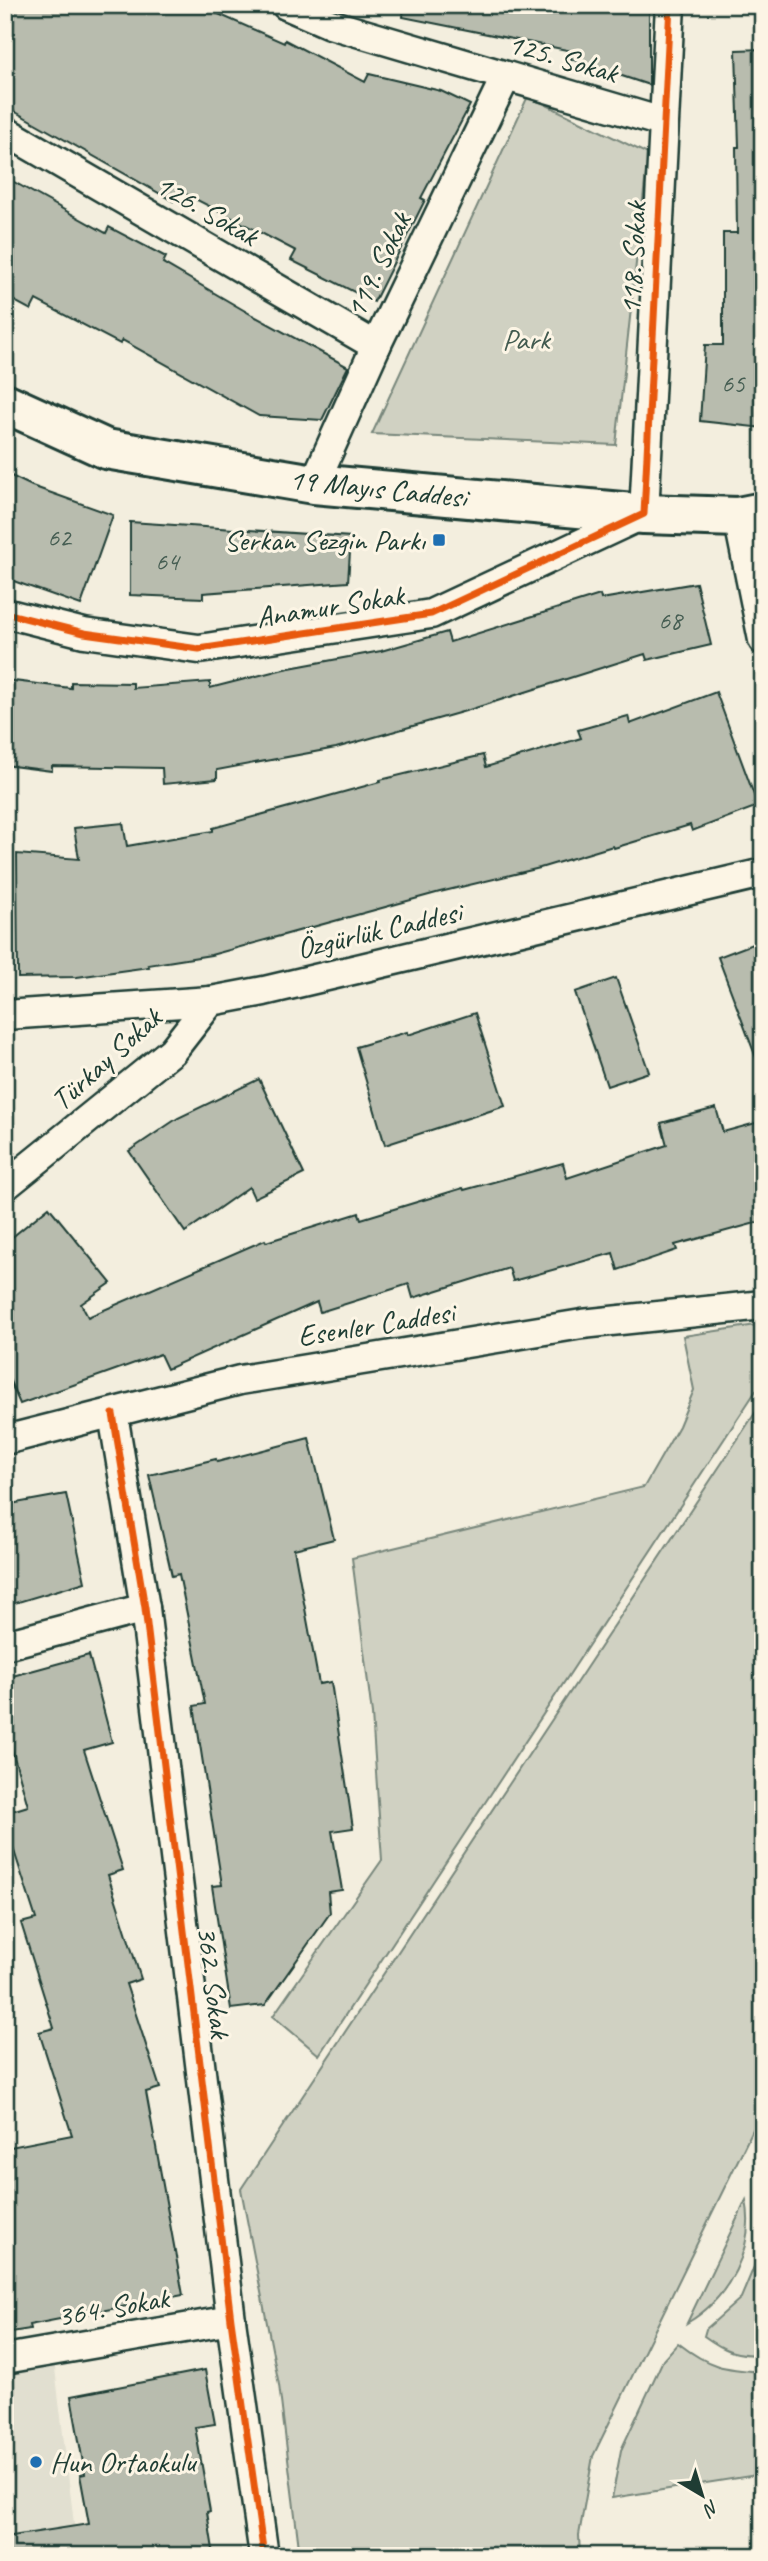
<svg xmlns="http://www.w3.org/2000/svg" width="768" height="2561" viewBox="0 0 768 2561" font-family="Caveat,sans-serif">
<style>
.built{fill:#e1dfd0}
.green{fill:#d0d1c2;stroke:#78877b;stroke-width:2}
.building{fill:#b8bcae;stroke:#1f3d34;stroke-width:2}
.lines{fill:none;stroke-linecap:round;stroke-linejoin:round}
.street-casing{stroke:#1f3d34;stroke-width:33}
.secondary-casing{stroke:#1f3d34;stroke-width:44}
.street{stroke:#fcf5e5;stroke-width:28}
.secondary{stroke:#fcf5e5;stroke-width:38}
.cycleway-casing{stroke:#fcf5e5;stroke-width:11}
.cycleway{stroke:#e8590c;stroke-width:7}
.poi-dot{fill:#1f6fb2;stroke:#fcf5e5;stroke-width:2.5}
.labels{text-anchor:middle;stroke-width:6;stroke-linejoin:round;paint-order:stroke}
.number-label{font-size:26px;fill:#455d52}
.street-label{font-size:30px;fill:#1f3d34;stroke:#fcf5e5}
.park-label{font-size:30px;fill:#425b50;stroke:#fcf5e5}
.poi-label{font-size:30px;fill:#1f3d34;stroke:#fcf5e5;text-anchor:end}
</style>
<rect width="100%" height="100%" fill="#f3eede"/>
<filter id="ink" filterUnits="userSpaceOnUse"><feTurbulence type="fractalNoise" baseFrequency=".0143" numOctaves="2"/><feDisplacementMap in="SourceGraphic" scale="14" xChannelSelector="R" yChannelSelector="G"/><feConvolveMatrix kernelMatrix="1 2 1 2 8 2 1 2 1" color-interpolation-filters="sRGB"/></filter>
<g filter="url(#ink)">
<polygon class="built" points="54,2360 78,2556 5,2556 5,2369"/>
<g class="green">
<polygon points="528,96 648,154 616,445 372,434"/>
<polygon points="763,1324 763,1380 319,2055 273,2016 382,1860 372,1714 352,1558 644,1487 679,1426 694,1390 683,1336"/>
<polygon points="763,1401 763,2109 593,2456 579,2535 580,2556 300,2556 279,2385 241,2189"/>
<path d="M746 2200C756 2248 728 2299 687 2323Z"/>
<path d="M763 2245V2355C736 2355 726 2352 704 2336L706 2329 741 2298Z"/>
<path d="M678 2343C710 2368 723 2369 763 2372V2474L612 2498 621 2450 663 2360Z"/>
</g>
<g class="building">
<polygon points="5,5 198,5 284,43 285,40 365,82 369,74 441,91 470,105 421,198 425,200 374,302 291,260 296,251 178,190 173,201 5,106"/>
<polygon points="404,5 649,5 649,85 571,59 572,51 403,17"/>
<polygon points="763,49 763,428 700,421 705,345 723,345 723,233 737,233 736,147 739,147 736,50"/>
<polygon points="5,177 106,233 109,227 166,257 163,263 252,315 348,367 322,420 259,416 122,340 120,344 36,300 31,310 5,296"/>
<polygon points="5,473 32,486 113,515 81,605 5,578"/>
<polygon points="130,522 351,537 348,582 203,593 203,598 130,595"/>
<polygon points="696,583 711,645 647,660 645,654 469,710 336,748 217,770 217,779 163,784 162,768 52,766 52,771 5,765 5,680 71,688 71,682 133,683 133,688 210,682 210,688 284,669 381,651 447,632 450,642 600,595 601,599"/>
<polygon points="716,692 758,806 692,831 690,825 614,848 613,846 540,868 440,892 211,955 148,965 149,967 77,977 18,978 17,854 79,859 74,828 123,823 127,846 213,831 213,828 380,782 380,780 483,755 486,767 581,738 578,730 628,716 630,724"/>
<polygon points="763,940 763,1068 760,1068 718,957"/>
<polygon points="616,978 649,1072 607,1086 575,992"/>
<polygon points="475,1013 505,1106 385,1145 356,1047 407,1032 408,1035"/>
<polygon points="259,1079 304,1174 254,1198 249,1187 185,1232 129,1151 178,1118"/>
<polygon points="716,1108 723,1132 763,1121 763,1221 675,1245 677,1250 618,1270 613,1253 513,1281 509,1268 413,1298 409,1284 320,1312 317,1302 167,1369 160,1354 20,1404 5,1370 5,1243 49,1207 111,1283 81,1304 88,1317 265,1240 266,1242 359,1213 361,1219 463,1188 464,1190 563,1163 567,1178 667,1145 661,1123"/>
<polygon points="309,1438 334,1539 294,1549 319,1684 331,1682 353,1828 332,1831 342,1890 328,1892 330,1913 265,2005 231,2009 212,1886 222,1885 194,1706 205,1704 179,1574 172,1576 149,1475 216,1459 217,1462"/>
<polygon points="66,1494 85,1582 5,1606 5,1505"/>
<polygon points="89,1655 112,1742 84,1750 123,1870 108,1875 141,1979 126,1984 160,2088 146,2092 183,2295 29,2325 30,2329 5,2333 5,2148 72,2135 39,2032 54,2028 21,1923 36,1919 5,1823 5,1813 28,1806 5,1725 5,1678"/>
<polygon points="205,2370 215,2424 195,2427 210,2511 207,2512 214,2556 5,2556 5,2537 89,2524 80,2475 85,2474 71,2396"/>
</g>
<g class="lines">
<defs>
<g id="street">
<polyline points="286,5 330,24 662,122"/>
<polyline points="5,131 376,346"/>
<polyline points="314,484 376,346 506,76"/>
<polyline points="738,517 763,640"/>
<polyline points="5,613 84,633 199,649 431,614 644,514 670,5"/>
<polyline points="5,1015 211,1001 264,991 763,873"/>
<polyline points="5,1186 172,1051 211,1001"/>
<polyline points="113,1414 145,1608 231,2320 264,2556"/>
<polyline points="5,1440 240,1380 582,1324 763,1305"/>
<polyline points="5,1645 145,1608"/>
<polyline points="5,2359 231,2320"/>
</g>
<polyline id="secondary" points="5,403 106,449 314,484 644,514 738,517 763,512"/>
</defs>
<use href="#street" class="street-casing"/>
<use href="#secondary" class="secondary-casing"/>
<use href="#street" class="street"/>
<use href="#secondary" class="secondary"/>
<defs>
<g id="cycleway">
<polyline points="5,613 84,633 199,649 431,614 644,514 670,5"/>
<polyline points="113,1414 145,1608 231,2320 264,2556"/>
</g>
</defs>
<use href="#cycleway" class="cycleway-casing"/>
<use href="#cycleway" class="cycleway"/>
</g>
</g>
<g class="poi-dot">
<rect x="432" y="533" width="14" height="14" rx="3.5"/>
<circle cx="36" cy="2462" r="7"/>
</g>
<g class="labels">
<g class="number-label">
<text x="733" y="392">65</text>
<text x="59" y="546">62</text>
<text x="167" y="570">64</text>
<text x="670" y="629">68</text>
</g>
<g class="street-label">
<text transform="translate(563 58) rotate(16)" y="10">125. Sokak</text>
<text transform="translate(207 210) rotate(30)" y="10">126. Sokak</text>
<text transform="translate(633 258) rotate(-87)" y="10">118. Sokak</text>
<text transform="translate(378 265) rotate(-64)" y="10">119. Sokak</text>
<text transform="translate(378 488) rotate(6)" y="10">19 Mayıs Caddesi</text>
<text transform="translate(330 606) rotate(-9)" y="10">Anamur Sokak</text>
<text transform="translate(379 930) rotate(-13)" y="10">Özgürlük Caddesi</text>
<text transform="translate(106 1059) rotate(-42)" y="10">Türkay Sokak</text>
<text transform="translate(376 1324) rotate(-9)" y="10">Esenler Caddesi</text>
<text transform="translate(214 1982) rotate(83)" y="10">362. Sokak</text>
<text transform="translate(113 2307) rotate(-10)" y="10">364. Sokak</text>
</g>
<g class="park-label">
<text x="526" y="349">Park</text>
</g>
<g class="poi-label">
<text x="425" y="550">Serkan Sezgin Parkı</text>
<text x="50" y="2472" text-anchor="start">Hun Ortaokulu</text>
</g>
</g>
<rect width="768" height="2561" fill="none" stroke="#fcf5e5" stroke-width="28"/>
<rect x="14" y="14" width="740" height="2533" fill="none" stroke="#1f3d34" stroke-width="2.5" filter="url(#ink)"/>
<g transform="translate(702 2495) rotate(142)" stroke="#fcf5e5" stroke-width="5" paint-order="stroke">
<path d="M0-5L12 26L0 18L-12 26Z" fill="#1f3d34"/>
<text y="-10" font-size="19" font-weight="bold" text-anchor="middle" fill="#1f3d34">N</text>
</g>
</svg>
